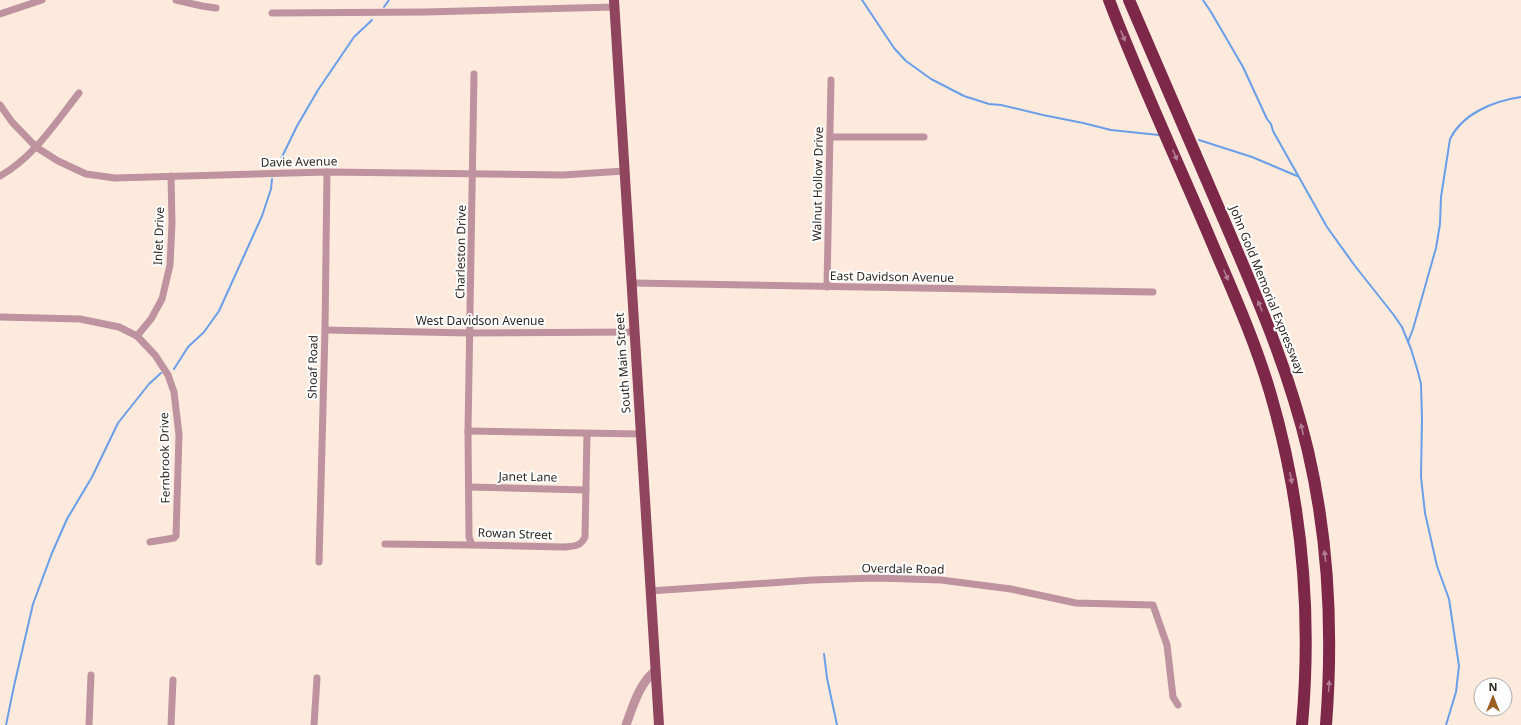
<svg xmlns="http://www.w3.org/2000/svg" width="1521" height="725" viewBox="0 0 1521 725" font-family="'Noto Sans',sans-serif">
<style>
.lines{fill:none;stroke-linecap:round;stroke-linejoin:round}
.stream{stroke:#699ee8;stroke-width:2}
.minor{stroke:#be939f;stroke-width:7}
.tertiary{stroke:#be939f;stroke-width:9}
.primary{stroke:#90455f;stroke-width:10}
.motorway{stroke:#7d2749;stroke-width:12}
.oneway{fill:#b17d92}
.labels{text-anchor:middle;stroke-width:4;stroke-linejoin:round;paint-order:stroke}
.street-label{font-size:12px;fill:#2f2723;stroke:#fff}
</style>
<rect width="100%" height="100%" fill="#fee9dd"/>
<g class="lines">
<g class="stream">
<polyline points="862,0 894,48 906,61 931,79 964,96 989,104 1001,105 1043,115 1083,123 1111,130 1159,135"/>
<polyline points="1203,0 1211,12 1243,67 1267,119 1271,124 1273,131 1327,227 1355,266 1393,314 1402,327 1411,349 1418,372 1421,384 1422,418 1421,477 1425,513 1437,566 1449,599 1459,666 1456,692 1446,725"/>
<polyline points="384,7 389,0"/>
<polyline points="1199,140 1252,157 1297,176"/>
<polyline points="278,165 297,126 318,90 354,37 372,20"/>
<path d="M1408 342 1413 329 1436 248 1440 224 1441 197 1450 139C1463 113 1494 101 1521 97"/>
<polyline points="174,369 188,347 204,332 219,311 262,216 271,189 272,179"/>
<polyline points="824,654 827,678 837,725"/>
<polyline points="6,725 14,686 33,604 52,553 67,519 92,477 118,423 149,384 161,373"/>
</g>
<g class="minor">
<polyline points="176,0 202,6 216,8"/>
<polyline points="272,13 425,12 614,7"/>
<polyline points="0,14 42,0"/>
<path d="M474 74 468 431 469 537 472 545 563 547C574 546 580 547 585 537L587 434"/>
<polyline points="0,105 12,122 36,147 58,161 86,174 115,178 327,172 563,175 624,171"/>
<polyline points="830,137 924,137"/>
<path d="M0 176C34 157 56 122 79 93"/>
<polyline points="632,283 1153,292"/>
<polyline points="827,287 831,80"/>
<polyline points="0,317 80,319 119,327 137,336 155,355 168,375 174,392 179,435 176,536 174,538 150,542"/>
<polyline points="325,330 470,333 634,332"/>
<polyline points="137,336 151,319 162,299 170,265 172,223 171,176"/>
<polyline points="468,431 641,434"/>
<polyline points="469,487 586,490"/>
<polyline points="385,544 472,545"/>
<polyline points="319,562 325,330 327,172"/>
<polyline points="650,591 812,580 876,578 941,580 1011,589 1076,603 1153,605 1167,645 1173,697 1178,705"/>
<polyline points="89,725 91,675"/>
<polyline points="171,725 173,680"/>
<polyline points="314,725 317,678"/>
</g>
<path class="tertiary" d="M626 725C633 706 639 684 655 671"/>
<polyline class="primary" points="614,0 659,725"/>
<g class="motorway">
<path d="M1109 0C1140 82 1178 162 1212 243 1233 292 1255 341 1270 392 1302 501 1312 613 1302 725"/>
<path d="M1129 0C1159 70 1190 140 1220 211 1254 290 1288 367 1308 451 1329 541 1333 634 1326 725"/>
</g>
</g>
<defs><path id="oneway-solid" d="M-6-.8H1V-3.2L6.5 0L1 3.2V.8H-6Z"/></defs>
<g class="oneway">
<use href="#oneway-solid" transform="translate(1123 36) rotate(67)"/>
<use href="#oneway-solid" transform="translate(1175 155) rotate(67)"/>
<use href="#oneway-solid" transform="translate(1226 275) rotate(67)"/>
<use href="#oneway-solid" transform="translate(1260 306) rotate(-112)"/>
<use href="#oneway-solid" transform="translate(1302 429) rotate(-104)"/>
<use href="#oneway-solid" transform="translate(1291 478) rotate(79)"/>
<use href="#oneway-solid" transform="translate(1325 556) rotate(-97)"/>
<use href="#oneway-solid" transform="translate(1329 686) rotate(-86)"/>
</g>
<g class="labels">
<g class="street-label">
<text transform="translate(299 162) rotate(-1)" y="4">Davie Avenue</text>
<text transform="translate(818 184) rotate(-89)" y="4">Walnut Hollow Drive</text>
<text transform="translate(159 236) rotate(-88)" y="4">Inlet Drive</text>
<text transform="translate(461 252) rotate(-89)" y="4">Charleston Drive</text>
<text transform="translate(892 277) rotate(1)" y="4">East Davidson Avenue</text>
<text transform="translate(1267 290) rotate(68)" y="4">John Gold Memorial Expressway</text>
<text x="480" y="325">West Davidson Avenue</text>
<text transform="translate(623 363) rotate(-94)" y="4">South Main Street</text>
<text transform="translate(313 367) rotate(-89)" y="4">Shoaf Road</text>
<text transform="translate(165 458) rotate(-91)" y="4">Fernbrook Drive</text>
<text transform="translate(528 477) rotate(1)" y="4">Janet Lane</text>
<text transform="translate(515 534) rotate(2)" y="4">Rowan Street</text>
<text transform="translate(903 569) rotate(1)" y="4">Overdale Road</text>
</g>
</g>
<g transform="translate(1493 697)"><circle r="19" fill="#ffffff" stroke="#aca9a7"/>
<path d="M0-3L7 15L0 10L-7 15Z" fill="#9c5f23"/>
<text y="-6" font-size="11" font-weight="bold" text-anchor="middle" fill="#2f2723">N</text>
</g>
</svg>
